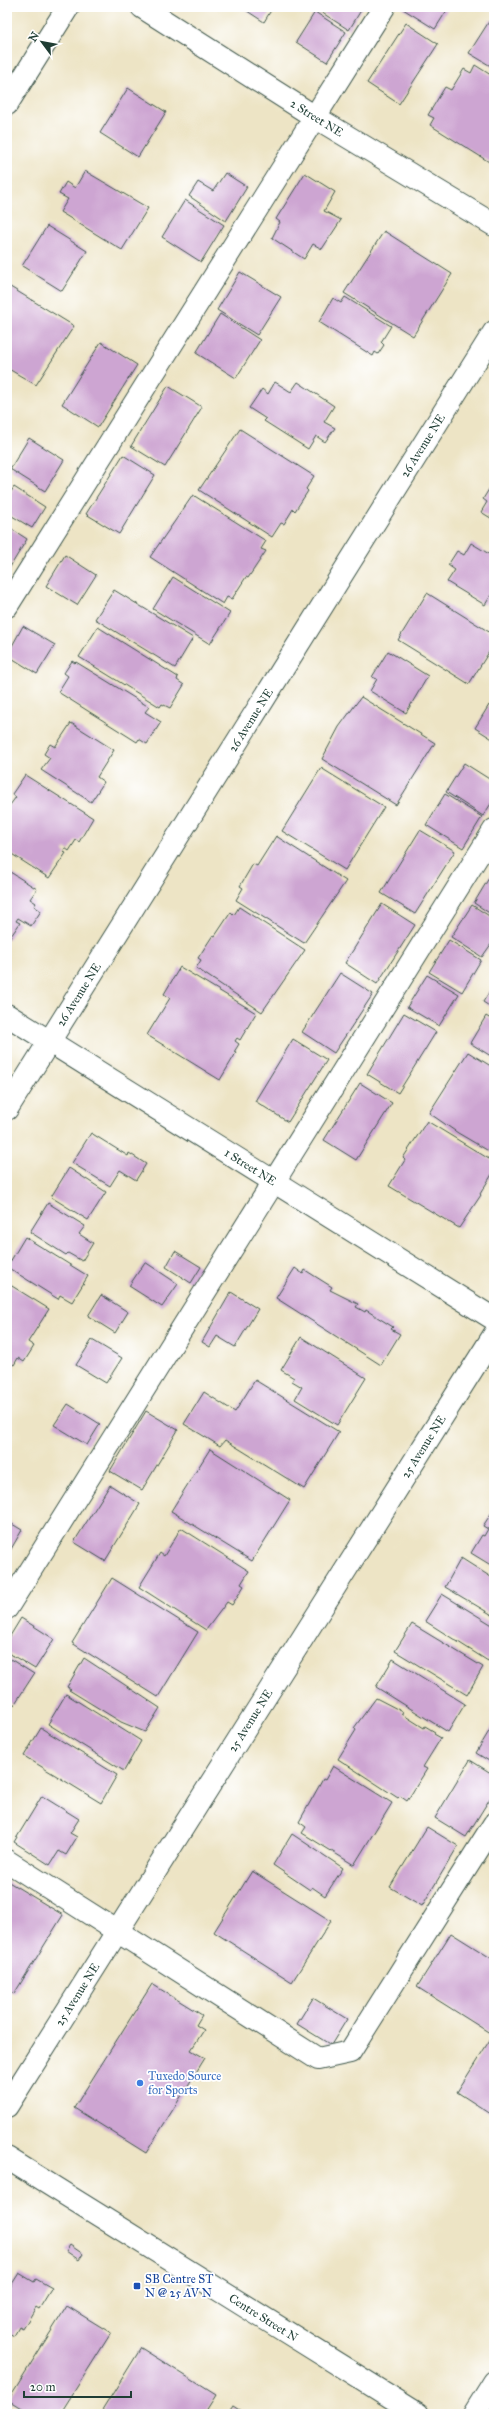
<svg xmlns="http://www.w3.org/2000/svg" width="501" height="2421" viewBox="0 0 501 2421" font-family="'IM FELL Great Primer',serif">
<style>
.building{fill:#cda5d2}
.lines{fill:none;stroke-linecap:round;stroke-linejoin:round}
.minor-casing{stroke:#3e564a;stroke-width:24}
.major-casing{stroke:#3e564a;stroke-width:24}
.minor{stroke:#fff;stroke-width:22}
.major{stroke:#fff;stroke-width:22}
.shop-dot{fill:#3f7fe0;stroke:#fff;stroke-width:1.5}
.transit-dot{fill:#1a4fb4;stroke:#fff;stroke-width:1.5}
.labels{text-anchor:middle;stroke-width:3.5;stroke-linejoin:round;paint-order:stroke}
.street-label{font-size:12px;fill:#1f3d34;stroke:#fff}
.shop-label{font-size:12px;fill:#366cbe;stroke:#fff;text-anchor:start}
.transit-label{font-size:12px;fill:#164399;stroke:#fff;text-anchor:start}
</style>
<rect width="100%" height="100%" fill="#fff"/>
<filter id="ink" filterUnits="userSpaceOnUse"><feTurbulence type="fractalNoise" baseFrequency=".025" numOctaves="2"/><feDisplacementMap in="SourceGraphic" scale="8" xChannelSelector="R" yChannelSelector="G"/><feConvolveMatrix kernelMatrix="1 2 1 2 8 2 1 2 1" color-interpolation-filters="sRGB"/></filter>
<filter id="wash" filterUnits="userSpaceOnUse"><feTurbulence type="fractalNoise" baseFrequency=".012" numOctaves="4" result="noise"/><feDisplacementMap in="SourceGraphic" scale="16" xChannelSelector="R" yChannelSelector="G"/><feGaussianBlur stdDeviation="0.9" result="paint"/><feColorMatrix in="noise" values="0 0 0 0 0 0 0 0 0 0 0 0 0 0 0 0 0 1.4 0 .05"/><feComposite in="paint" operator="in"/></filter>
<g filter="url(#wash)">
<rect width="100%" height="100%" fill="#ede4c5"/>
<g id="blocks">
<g class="building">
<polygon points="241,7 273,7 264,22"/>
<polygon points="313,7 363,7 349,30"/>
<polygon points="404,7 449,7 435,29 403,9"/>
<polygon points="315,12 346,32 327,62 296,42"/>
<polygon points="490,20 494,22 494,68 469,53"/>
<polygon points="406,23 438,44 399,104 367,83"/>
<polygon points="475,65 494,77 494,165 430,125 434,118 428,115 445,87 451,90 464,69 471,73"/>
<polygon points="128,88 166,112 138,157 100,133"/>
<polygon points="85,171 148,208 122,250 60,212 68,199 59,194 66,182 75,188"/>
<polygon points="225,173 247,187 226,221 189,196 198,182 213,191"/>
<polygon points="305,173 335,192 324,211 341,220 322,249 313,244 304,259 272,238 280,222 276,219"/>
<polygon points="185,200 224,225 201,262 162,237"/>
<polygon points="47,226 87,251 62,291 22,266"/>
<polygon points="384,231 452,274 413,336 344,293"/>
<polygon points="240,272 281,297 257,335 217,310"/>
<polygon points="7,285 74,326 36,385 7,368"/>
<polygon points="345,297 391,326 381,342 384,345 378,354 375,352 373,356 319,322 333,298 341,303"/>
<polygon points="220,314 260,340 236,378 196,353"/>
<polygon points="101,342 137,365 98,427 62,404"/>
<polygon points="275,382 291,392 298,382 334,406 324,422 335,428 325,442 316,436 308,449 264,421 266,419 249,408 262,389 268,394"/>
<polygon points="168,386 202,407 165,467 131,446"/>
<polygon points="240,429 314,476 306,489 308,491 295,511 293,509 284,524 281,523 272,537 199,490"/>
<polygon points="29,438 64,460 45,491 10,469"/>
<polygon points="123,455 155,475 119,534 86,514"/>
<polygon points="491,486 494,488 494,520 481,512 487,502 483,499"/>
<polygon points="14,487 45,507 32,528 7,513 7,498"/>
<polygon points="193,495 266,541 261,549 266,551 248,578 246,577 232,599 227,597 223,604 150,557"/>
<polygon points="7,526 27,539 7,572"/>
<polygon points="471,543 494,557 494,597 491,595 485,605 447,582 455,570 448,565 457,551 464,555"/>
<polygon points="65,555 96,575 77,605 46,586"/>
<polygon points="173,577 230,613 210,644 153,609"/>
<polygon points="114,590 193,638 175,668 95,619"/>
<polygon points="427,593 494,635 494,644 469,684 398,640"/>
<polygon points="23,626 55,645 37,674 7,655"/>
<polygon points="98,627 178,677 177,680 184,685 170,708 162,704 160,707 79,657"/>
<polygon points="388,651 428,676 406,713 370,691 377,679 372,677"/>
<polygon points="72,661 75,663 76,662 149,707 145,712 161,722 147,744 139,739 137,742 58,692 68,676 64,673"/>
<polygon points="361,697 435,743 396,805 322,759 339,727"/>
<polygon points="489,705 494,708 494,740 475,728"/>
<polygon points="71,723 114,750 97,777 104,782 91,802 41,770 50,758 44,754 50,744 55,747"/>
<polygon points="464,763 494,782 494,799 483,816 446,792"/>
<polygon points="321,768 384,807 345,870 282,831"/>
<polygon points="25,775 93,818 79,842 76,840 69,851 65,848 63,852 66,853 49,878 7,851 7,804 10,805 16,797 12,794"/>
<polygon points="445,794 482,817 463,848 426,825"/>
<polygon points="420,830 455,851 415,914 381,893"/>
<polygon points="276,836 346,881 304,943 236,900 243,888 240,886 253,864 257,866"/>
<polygon points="7,870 37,889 30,899 36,903 34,906 41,911 31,926 18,918 16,921 20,923 9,939 7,938"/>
<polygon points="492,873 494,874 494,916 474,903"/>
<polygon points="382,904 415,925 377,984 345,963"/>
<polygon points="472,905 494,919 494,940 482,957 451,937"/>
<polygon points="239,907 305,950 262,1012 196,968 201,960 198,958 213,935 215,936 231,912 234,915"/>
<polygon points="449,940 481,960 462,992 429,972"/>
<polygon points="180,967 256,1013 240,1040 237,1038 235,1041 239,1044 234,1052 236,1053 220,1080 147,1035 170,998 164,994"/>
<polygon points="340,973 373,994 334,1053 302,1032"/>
<polygon points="427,975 459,994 439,1026 407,1007"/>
<polygon points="491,989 494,991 494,1009 483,1002"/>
<polygon points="404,1013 436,1032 398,1093 367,1074"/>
<polygon points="486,1016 494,1021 494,1058 470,1043"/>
<polygon points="293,1039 327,1060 288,1122 255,1101"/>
<polygon points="468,1052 494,1068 494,1149 492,1153 458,1133 429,1113"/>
<polygon points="360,1083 392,1103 356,1160 324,1140"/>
<polygon points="427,1121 494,1162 494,1171 480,1194 481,1195 459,1228 389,1186 405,1160 403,1158"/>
<polygon points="91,1133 128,1156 129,1153 146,1164 136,1180 120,1170 110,1186 72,1163"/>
<polygon points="69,1168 106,1192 88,1220 51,1197"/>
<polygon points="48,1203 85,1226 79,1234 93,1243 82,1261 68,1253 66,1255 30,1232"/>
<polygon points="25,1237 88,1276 72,1302 60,1295 58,1299 7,1267"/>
<polygon points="175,1251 201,1267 191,1283 166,1267"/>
<polygon points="145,1262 178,1284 162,1307 129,1286"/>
<polygon points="295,1268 303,1274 305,1270 332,1287 330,1290 358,1304 356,1307 365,1312 366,1310 393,1327 391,1329 400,1334 381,1365 276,1298"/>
<polygon points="7,1283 49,1309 28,1342 34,1346 24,1362 18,1358 14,1365 7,1361"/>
<polygon points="231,1292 258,1309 235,1347 217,1336 210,1347 202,1342"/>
<polygon points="101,1295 128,1312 115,1333 88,1316"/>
<polygon points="301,1337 366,1378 337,1425 295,1399 302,1387 292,1381 294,1378 281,1370"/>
<polygon points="92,1340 122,1358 106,1383 76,1365"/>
<polygon points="255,1380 339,1432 304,1489 225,1440 220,1446 184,1424 204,1392 235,1412"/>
<polygon points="68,1404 100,1424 87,1445 54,1425"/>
<polygon points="146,1411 178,1430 142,1490 110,1471"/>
<polygon points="210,1449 290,1500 252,1561 171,1511"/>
<polygon points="110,1485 140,1504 105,1561 74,1542"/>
<polygon points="494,1509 494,1567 471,1553 482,1535 484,1536 488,1529 483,1526"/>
<polygon points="7,1521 22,1530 7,1556"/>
<polygon points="181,1528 249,1571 241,1584 244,1586 232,1605 227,1602 206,1630 139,1587 160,1553 164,1556"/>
<polygon points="461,1558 494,1579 494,1616 445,1587"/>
<polygon points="112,1578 198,1632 158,1697 72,1643"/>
<polygon points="442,1594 494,1626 494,1652 488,1661 425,1621"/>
<polygon points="21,1618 54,1639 35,1669 7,1652 7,1641"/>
<polygon points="412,1624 483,1667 467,1695 395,1651"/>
<polygon points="7,1657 34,1674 14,1705 7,1701"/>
<polygon points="84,1658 160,1708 145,1732 121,1722 69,1690 71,1689 67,1687"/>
<polygon points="393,1659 465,1704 448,1732 376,1687"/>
<polygon points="66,1694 141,1741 124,1771 48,1724"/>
<polygon points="376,1698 403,1712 402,1714 424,1728 425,1726 435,1732 434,1734 441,1738 423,1767 427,1769 407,1801 400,1796 398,1798 338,1759 356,1730 354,1728"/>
<polygon points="494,1723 494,1764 476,1753"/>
<polygon points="41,1728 117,1775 101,1803 24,1756"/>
<polygon points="470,1760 494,1775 494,1792 466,1837 435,1818"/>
<polygon points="333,1766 392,1803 354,1865 302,1833 306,1827 299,1822 323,1779 325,1780"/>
<polygon points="42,1796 79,1819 70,1833 77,1837 66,1855 59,1851 50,1865 14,1842"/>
<polygon points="427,1827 458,1846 422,1906 390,1887"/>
<polygon points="292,1834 343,1868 325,1896 312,1887 310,1890 273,1865"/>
<polygon points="252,1871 331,1921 292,1982 214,1932"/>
<polygon points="7,1881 63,1915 14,1994 7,1989"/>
<polygon points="451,1933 494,1960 494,2116 457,2092 493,2035 417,1987"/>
<polygon points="152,1984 202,2015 196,2025 204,2030 191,2050 205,2058 146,2153 74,2108"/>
<polygon points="313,1998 347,2019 331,2045 297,2024"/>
<polygon points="70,2245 83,2254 79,2260 66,2251"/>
<polygon points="19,2273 34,2282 36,2279 52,2288 39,2309 36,2307 23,2329 19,2327 14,2336 7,2332 7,2292"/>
<polygon points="67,2306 111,2333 60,2414 31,2414 8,2400"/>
<polygon points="141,2348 216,2395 204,2414 100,2414"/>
<polygon points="233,2407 244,2414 228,2414"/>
</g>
</g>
</g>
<g filter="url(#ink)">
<use href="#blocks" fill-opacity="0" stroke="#3e564a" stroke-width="1"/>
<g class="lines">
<defs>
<g id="minor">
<path id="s1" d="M142 7 315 117 494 225"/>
<polyline points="7,104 68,7"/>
<polyline points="7,606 384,7"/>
<path id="s2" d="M7 1015 494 1319"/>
<path id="s3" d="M7 1109 494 332"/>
<polyline points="7,1608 494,830"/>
<polyline points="7,1861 318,2059 350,2052 494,1824"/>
<path id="s4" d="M7 2106 494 1335"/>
<polyline points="474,2414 494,2382"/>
</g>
<g id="major">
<path id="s5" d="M7 2158 418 2414"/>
</g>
</defs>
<use href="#minor" class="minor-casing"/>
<use href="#major" class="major-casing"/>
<use href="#minor" class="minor"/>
<use href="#major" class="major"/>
</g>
</g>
<circle class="shop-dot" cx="140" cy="2083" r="4"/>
<rect class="transit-dot" x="133" y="2282" width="8" height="8" rx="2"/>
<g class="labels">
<g class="street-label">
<text dy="4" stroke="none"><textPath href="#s1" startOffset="207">2 Street NE</textPath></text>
<text dy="4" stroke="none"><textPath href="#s3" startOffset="783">26 Avenue NE</textPath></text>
<text dy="4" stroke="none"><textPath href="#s3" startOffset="459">26 Avenue NE</textPath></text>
<text dy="4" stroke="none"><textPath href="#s3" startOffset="135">26 Avenue NE</textPath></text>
<text dy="4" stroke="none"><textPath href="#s2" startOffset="287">1 Street NE</textPath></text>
<text dy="4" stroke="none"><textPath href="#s4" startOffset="780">25 Avenue NE</textPath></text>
<text dy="4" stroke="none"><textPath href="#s4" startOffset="456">25 Avenue NE</textPath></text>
<text dy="4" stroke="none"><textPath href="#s4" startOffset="132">25 Avenue NE</textPath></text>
<text dy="4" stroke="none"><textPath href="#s5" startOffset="302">Centre Street N</textPath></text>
</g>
<g class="shop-label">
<text x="148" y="2080">Tuxedo Source<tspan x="148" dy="14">for Sports</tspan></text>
</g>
<g class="transit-label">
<text x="145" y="2283">SB Centre ST<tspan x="145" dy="14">N @ 25 AV N</tspan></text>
</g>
</g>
<rect width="501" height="2421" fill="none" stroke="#fff" stroke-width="24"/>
<g transform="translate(42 42) rotate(302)" stroke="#ffffff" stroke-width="3" paint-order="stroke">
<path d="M0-3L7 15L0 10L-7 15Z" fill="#1f3d34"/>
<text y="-6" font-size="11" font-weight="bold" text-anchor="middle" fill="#1f3d34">N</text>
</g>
<path d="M24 2391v6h107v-6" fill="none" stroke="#1f3d34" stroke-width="2"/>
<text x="30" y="2391" font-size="12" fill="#1f3d34" stroke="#ffffff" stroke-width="3" paint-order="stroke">20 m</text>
</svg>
